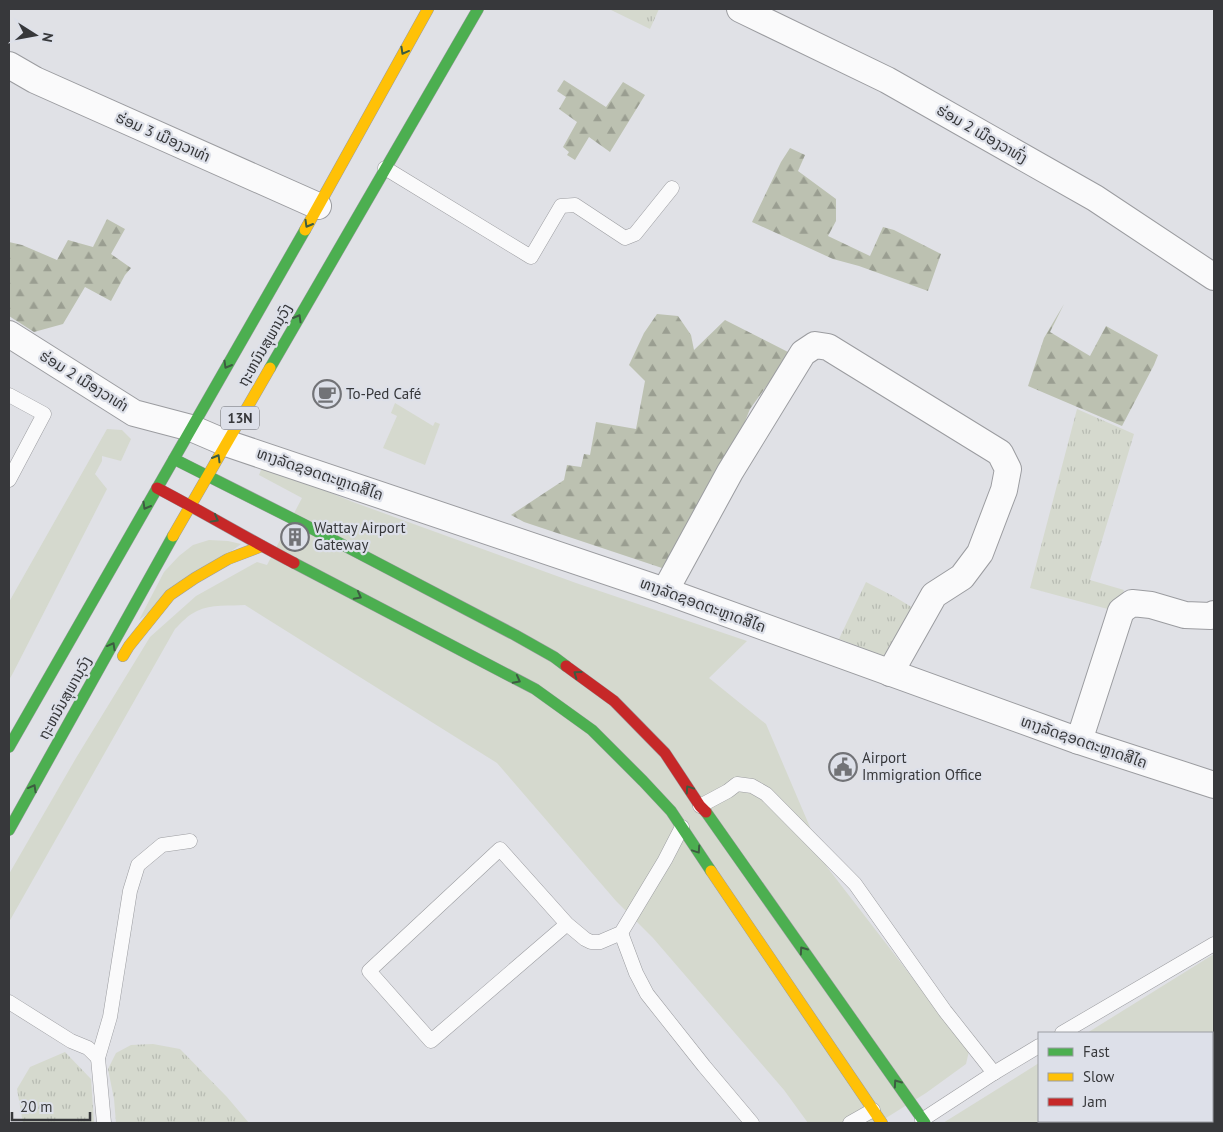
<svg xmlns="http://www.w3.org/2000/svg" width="1223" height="1132" viewBox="0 0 1223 1132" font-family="'PT Sans','Noto Sans Lao',sans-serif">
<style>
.grass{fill:url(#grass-tufts)}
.forest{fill:url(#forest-firs)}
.garden{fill:#d5d9ce}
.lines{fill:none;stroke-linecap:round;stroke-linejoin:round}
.lane-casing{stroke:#9b9ca0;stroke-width:15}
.street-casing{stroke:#9b9ca0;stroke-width:28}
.fast-casing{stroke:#9b9ca0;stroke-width:12}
.slow-casing{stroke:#9b9ca0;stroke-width:12}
.jam-casing{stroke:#9b9ca0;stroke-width:12}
.lane{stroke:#fafafb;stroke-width:14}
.street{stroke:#fafafb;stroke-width:26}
.fast{stroke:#4caf50;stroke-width:11}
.slow{stroke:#ffc107;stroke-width:11}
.jam{stroke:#c62828;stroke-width:11}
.oneway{stroke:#3d5c41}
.labels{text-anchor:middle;stroke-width:4.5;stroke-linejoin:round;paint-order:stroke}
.shield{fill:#dde0e9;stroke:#696a6f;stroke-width:1}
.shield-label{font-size:14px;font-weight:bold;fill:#37383b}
.street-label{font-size:15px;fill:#37383b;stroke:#dde0e9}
.poi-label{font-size:15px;fill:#37383b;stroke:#dde0e9;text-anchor:start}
</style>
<defs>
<pattern id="grass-tufts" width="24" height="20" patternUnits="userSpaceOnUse" patternTransform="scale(1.25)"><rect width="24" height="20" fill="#d5d9ce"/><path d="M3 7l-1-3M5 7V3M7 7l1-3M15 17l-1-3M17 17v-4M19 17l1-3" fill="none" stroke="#b7bbb2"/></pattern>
<pattern id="forest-firs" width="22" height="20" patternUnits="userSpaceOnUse" patternTransform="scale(1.25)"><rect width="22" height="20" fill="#bcc1b1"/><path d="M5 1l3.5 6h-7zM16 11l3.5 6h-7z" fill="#9a9e91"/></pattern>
</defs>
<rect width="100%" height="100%" fill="#e0e1e6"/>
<g class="grass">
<polygon points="609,9 659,9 650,29"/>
<polygon points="1077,409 1134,434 1090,580 1124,590 1115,611 1030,588"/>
<polygon points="866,582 895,597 928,617 899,662 839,639"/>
<polygon points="153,1044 180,1049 227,1097 249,1123 116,1123 114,1099 108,1069 116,1053 131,1045"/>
<polygon points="65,1052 91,1079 94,1123 23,1123 17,1089 30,1067"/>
</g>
<g class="forest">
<polygon points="564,80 606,107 623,82 645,95 610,152 589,137 575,160 567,155 569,152 563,147 577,122 559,109 566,97 557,91"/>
<polygon points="790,148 805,155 798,171 836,199 836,221 828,236 870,256 883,227 894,230 941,254 928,291 859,266 833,259 752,222 781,162"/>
<polygon points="107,219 125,229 111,254 131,268 125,275 111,301 85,287 63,324 34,332 9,316 9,242 22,245 57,260 68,240 93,247"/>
<polygon points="1064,304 1050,332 1090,356 1106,326 1158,355 1154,365 1122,426 1028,386 1044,338"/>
<polygon points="657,314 678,316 691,335 694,350 725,320 790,353 750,409 725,471 671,571 524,522 511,515 564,480 567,465 581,467 584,454 590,455 596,422 636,429 645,381 629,365 644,333"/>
</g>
<g class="garden">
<polygon points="395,403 433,426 435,422 440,424 425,465 383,448 397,416 391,413"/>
<polygon points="107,429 122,430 131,439 121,461 102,456 102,461 95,474 107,489 13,673 9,680 9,602"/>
<path d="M263 465 353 502 576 583 747 641 709 678 766 724 827 867 969 1051 966 1064 926 1093 878 1123H808L784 1090 653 938 616 901 497 763 245 605C230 606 211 604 197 611 188 615 182 622 175 629L9 922V874L76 758 150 637 196 596 257 562 267 565 302 498 259 475Z"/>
<polygon points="209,540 228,541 241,544 139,620 164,572 179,556 193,545"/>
<polygon points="1214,954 1214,1123 943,1123 1039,1063 1039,1121 1212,1121 1212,1033 1087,1033"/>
</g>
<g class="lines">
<defs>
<g id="lane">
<polyline points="385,168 531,257 561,206 575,205 625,238 635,234 672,188"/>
<polyline points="9,395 44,414 9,480"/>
<polyline points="700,806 728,791 737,784 752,786 766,794 855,884 945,1011 994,1073"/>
<polyline points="567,924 431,1041 369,971 500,849 567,924 585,939 591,942 600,942 621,933 665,860 682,827"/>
<polyline points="621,933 636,973 647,994 704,1066 752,1123"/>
<polyline points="9,1002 71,1041 88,1048 98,1058"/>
<polyline points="1062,1033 1214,944"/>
<polyline points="922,1120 994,1073 1039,1046"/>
<polyline points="104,1123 98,1058 110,1017 130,891 138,865 162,845 190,841"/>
<polyline points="850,1123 873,1110"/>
</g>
<g id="street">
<polyline points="740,9 887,80 1095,198 1214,277"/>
<polyline points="9,65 35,80 318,206"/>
<polyline points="9,334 134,413 191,428 226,443 665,591 1079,741 1214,785"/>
<polyline points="665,591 730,472 803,353 815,345 828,347 1000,453 1008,469 1004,490 980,553 962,577 934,595 890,673"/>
<polyline points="1079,741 1121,611 1132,603 1151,605 1185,615 1211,616 1214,614"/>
</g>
<g id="fast">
<polyline points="270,368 478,9"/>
<polyline points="174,459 303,524 515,635 554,657 566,666"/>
<polyline points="294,563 535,689 592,730 643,781 671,811 711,871"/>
<polyline points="9,747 305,230"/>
<polyline points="706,812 925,1123"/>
<polyline points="9,830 173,536"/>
</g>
<g id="slow">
<polyline points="305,230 428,9"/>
<polyline points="173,536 270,368"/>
<polyline points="123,656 129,646 170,595 195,578 228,559 262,546"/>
<polyline points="711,871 882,1123"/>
</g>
<g id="jam">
<path d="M157 488C203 512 248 539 294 563"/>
<polyline points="566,666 614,701 665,753 700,806 706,812"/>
</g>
</defs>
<use href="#lane" class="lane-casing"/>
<use href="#street" class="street-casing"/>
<use href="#fast" class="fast-casing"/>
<use href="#slow" class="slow-casing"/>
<use href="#jam" class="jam-casing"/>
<use href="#lane" class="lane"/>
<use href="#street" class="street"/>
<use href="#fast" class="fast"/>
<use href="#slow" class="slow"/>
<use href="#jam" class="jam"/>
</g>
<defs><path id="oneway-chevron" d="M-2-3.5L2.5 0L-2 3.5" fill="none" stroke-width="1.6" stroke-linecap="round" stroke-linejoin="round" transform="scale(1.25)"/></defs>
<g class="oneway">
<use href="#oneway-chevron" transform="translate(404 51) rotate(119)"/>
<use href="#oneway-chevron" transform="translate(308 224) rotate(120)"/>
<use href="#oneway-chevron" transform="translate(298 318) rotate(-60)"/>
<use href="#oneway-chevron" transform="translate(227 365) rotate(120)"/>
<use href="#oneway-chevron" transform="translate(217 458) rotate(-60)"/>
<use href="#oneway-chevron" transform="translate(146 506) rotate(120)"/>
<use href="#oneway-chevron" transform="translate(215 519) rotate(29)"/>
<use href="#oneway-chevron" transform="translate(358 596) rotate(28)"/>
<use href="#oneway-chevron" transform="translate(112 646) rotate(-61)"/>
<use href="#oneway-chevron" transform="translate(577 674) rotate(-144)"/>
<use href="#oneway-chevron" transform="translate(517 680) rotate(28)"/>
<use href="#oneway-chevron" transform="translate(33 788) rotate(-61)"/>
<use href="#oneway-chevron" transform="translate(689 789) rotate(-124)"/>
<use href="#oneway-chevron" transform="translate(697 850) rotate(56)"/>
<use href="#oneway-chevron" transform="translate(803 950) rotate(-125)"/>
<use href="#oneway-chevron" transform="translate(897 1083) rotate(-125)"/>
</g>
<defs>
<symbol id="cafe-ring" viewBox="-11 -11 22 22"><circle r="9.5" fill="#dde0e9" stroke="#727377" stroke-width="1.5"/><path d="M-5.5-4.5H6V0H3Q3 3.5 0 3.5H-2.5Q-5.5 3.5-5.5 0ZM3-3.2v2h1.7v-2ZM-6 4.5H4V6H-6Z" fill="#727377"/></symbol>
<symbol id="building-ring" viewBox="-11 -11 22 22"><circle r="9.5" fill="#dde0e9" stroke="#727377" stroke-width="1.5"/><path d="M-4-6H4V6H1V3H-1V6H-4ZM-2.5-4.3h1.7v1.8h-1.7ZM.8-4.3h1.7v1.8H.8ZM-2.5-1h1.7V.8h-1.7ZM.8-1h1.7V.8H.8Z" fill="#727377"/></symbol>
<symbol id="civic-ring" viewBox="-11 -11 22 22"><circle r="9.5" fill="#dde0e9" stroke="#727377" stroke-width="1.5"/><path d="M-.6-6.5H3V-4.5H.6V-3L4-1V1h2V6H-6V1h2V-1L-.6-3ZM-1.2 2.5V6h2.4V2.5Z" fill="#727377"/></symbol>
</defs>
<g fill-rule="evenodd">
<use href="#cafe-ring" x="311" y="378" width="32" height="32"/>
<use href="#building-ring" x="279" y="521" width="32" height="32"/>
<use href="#civic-ring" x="827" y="751" width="32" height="32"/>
</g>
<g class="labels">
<rect class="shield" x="221" y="406.5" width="38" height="23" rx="4"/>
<g class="shield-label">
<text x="240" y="423">13N</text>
</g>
<g class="street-label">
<text transform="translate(982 134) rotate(30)" y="5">ຮ່ອມ 2 ເມືອງວາທົ່ງ</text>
<text transform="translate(163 137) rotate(24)" y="5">ຮ່ອມ 3 ເມືອງວາທ່າ</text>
<text transform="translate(265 345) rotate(-60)" y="5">ຖະຫນົນສຸພານຸວົງ</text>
<text transform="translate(84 381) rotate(32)" y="5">ຮ່ອມ 2 ເມືອງວາທ່າ</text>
<text transform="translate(320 474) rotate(19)" y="5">ທາງລັດຊອດຕະຫຼາດສີໄຄ</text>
<text transform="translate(703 605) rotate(20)" y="5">ທາງລັດຊອດຕະຫຼາດສີໄຄ</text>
<text transform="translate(65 698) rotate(-61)" y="5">ຖະຫນົນສຸພານຸວົງ</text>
<text transform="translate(1084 742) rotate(19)" y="5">ທາງລັດຊອດຕະຫຼາດສີໄຄ</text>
</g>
<g class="poi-label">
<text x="346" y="399">To-Ped Café</text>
<text x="314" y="533">Wattay Airport<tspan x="314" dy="17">Gateway</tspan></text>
<text x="862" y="763">Airport<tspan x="862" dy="17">Immigration Office</tspan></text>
</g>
</g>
<rect width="1223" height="1132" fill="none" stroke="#37383b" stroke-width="20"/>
<rect x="1038" y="1032" width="175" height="90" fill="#dde0e9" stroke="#9b9da3"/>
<rect x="1048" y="1048" width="25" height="8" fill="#4caf50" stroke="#9b9da3"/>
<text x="1083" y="1057" font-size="15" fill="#37383b">Fast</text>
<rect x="1048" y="1073" width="25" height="8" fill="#ffc107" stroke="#9b9da3"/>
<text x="1083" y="1082" font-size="15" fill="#37383b">Slow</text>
<rect x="1048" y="1098" width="25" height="8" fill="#c62828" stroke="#9b9da3"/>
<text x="1083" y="1107" font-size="15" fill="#37383b">Jam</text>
<g transform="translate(35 35) rotate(101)" stroke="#dde0e9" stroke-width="4" paint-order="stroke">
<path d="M0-4L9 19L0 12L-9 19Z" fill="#37383b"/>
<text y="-8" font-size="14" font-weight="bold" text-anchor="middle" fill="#37383b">N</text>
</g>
<path d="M12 1112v8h78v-8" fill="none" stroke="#37383b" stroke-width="2.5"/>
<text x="20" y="1112" font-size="15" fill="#37383b" stroke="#dde0e9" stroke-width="4" paint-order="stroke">20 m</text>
</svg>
